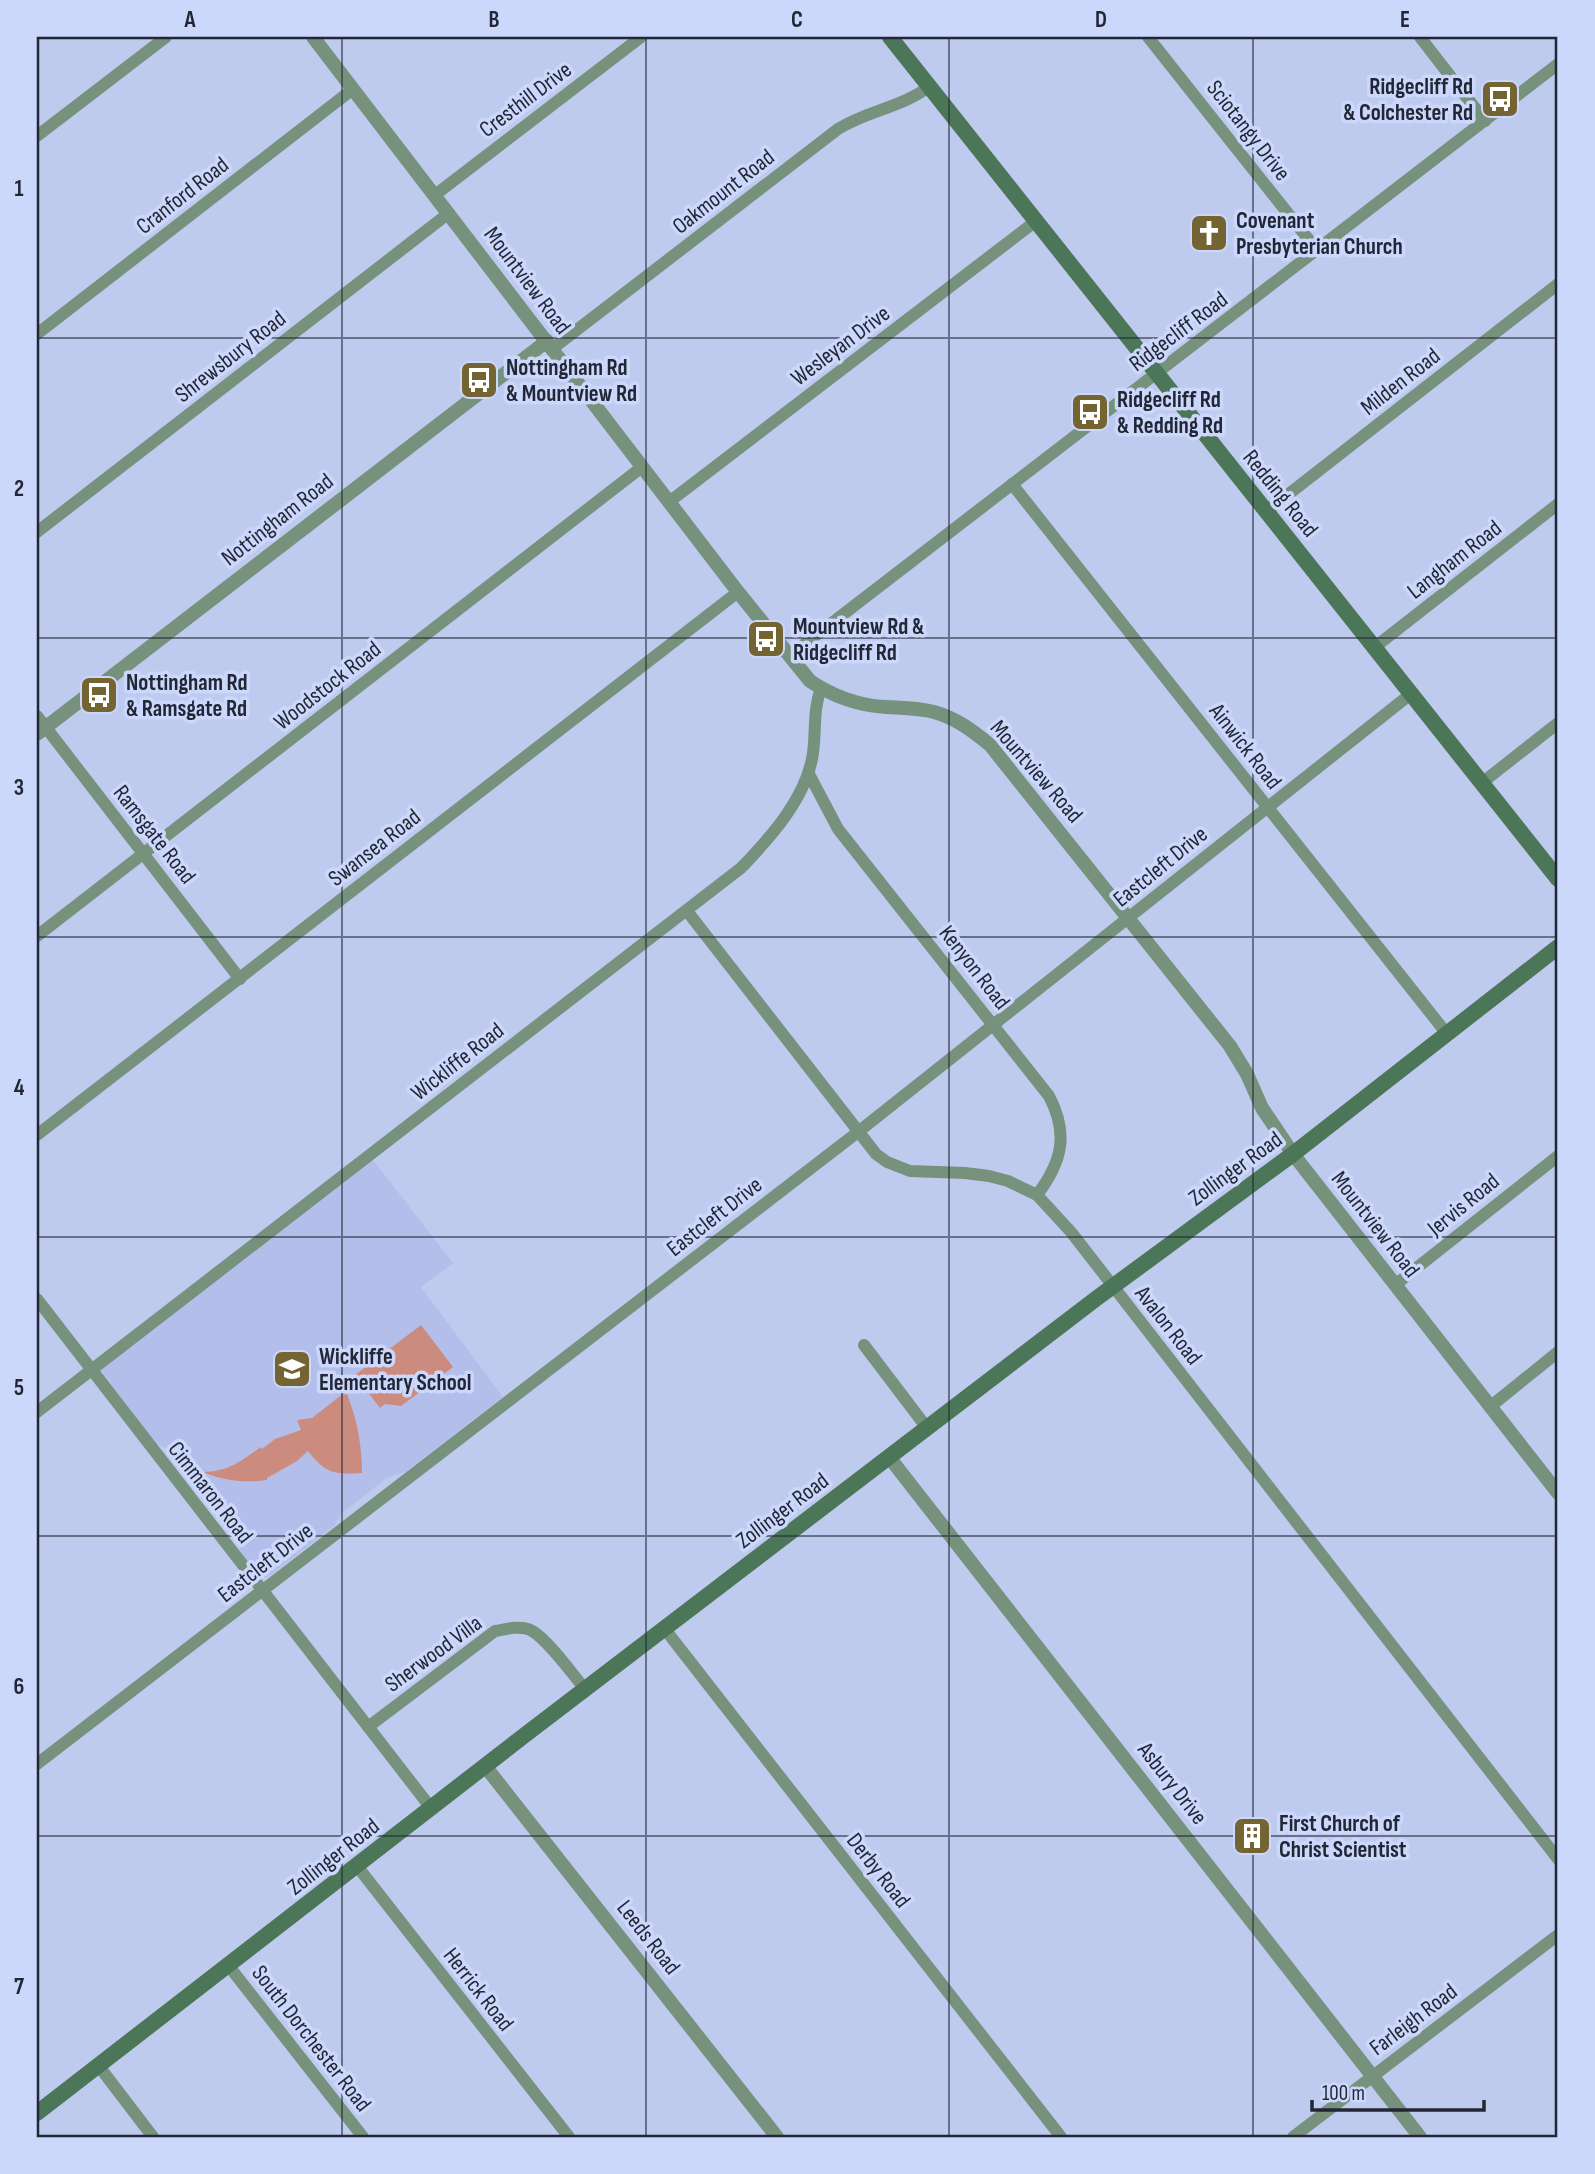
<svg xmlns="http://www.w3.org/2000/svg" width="1595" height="2174" viewBox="0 0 1595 2174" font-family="'Sofia Sans Condensed',sans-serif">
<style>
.built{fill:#b3bfea}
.park{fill:#cb8c7f}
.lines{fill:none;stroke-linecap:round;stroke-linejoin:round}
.minor{stroke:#76927d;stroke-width:12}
.tertiary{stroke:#76927d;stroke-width:14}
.secondary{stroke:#4b7657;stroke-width:16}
.grid{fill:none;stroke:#232735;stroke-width:2;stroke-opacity:0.55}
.labels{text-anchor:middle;stroke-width:7;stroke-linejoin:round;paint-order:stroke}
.poi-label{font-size:23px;font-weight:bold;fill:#232735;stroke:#ccd7fc;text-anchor:start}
.street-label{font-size:23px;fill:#232735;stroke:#ccd7fc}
.neatline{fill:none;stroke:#232735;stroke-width:2.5}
.grid-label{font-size:23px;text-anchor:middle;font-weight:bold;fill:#232735}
</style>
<rect width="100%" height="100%" fill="#bfcaef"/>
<polygon class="built" points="373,1160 453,1263 421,1287 503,1397 405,1472 387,1478 342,1513 334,1526 268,1577 262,1577 242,1555 237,1539 168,1449 155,1443 101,1370"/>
<g class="park">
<polygon points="421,1325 453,1367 401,1406 385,1404 380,1408 355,1375"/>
<path d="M344 1393 345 1395 347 1394C357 1419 362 1446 362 1473 334 1475 325 1473 308 1451L297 1461 267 1478V1480C244 1483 224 1481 203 1472 230 1471 239 1462 261 1447L262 1449 275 1439 301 1430 297 1420 312 1418Z"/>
</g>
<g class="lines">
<g class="minor">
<polyline points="1148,37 1317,250"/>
<polyline points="1420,37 1485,121"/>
<polyline points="37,136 166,37"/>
<polyline points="435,195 641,37"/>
<polyline points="37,334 353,89"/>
<path d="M552 349 838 129C868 110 901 108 930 86"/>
<polyline points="1012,484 1447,1034"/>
<polyline points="669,502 1036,221"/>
<polyline points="1267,511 1558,284"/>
<polyline points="37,532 449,213"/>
<polyline points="1375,647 1558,504"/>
<polyline points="789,656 1558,64"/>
<polyline points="37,716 240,979"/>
<path d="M809 774 838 829 1049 1096C1069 1134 1062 1162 1037 1195"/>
<polyline points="1483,782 1558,723"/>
<polyline points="687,911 876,1154 887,1162 910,1171 965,1173 989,1176 1008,1181 1037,1195 1071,1232 1558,1859"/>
<polyline points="37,936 642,467"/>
<polyline points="37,1135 738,592"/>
<polyline points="1395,1285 1558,1156"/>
<polyline points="37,1299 431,1808"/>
<polyline points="864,1345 927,1428"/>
<polyline points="1491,1406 1558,1352"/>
<path d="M37 1412 741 868C771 837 807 797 813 753 816 731 813 710 821 688"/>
<polyline points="664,1628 1061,2137"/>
<path d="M368 1727 495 1631C507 1629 516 1626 528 1629 544 1634 573 1675 585 1689"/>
<polyline points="37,1764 858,1132 1412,693"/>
<polyline points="357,1866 569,2137"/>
<polyline points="228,1965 363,2137"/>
<polyline points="98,2065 153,2137"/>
<polyline points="1293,2137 1558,1935"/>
</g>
<g class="tertiary">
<path d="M313 37 738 592 810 681C832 696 860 706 886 707 902 708 919 708 934 712 956 718 973 731 990 745L1230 1046 1247 1074 1262 1108 1293 1154 1558 1493"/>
<polyline points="37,734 547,341"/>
<polyline points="889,1457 1420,2137"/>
<polyline points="485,1766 777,2137"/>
</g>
<g class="secondary">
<polyline points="890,37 1558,879"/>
<polyline points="37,2113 521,1738 1097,1298 1293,1154 1558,947"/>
</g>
</g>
<path class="grid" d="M342 37V2137M646 37V2137M949 37V2137M1253 37V2137M37 338H1558M37 638H1558M37 937H1558M37 1237H1558M37 1536H1558M37 1836H1558"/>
<defs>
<symbol id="bus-square" viewBox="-11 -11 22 22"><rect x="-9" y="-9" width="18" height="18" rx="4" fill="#746432" stroke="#ccd7fc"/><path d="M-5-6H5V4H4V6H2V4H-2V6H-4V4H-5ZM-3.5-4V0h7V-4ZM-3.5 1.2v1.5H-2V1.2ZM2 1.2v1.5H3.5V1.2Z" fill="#fff"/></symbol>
<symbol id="church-square" viewBox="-11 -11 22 22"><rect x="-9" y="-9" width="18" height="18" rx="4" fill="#746432" stroke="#ccd7fc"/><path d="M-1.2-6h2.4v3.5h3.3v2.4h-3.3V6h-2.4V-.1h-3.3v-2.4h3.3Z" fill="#fff"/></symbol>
<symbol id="school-square" viewBox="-11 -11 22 22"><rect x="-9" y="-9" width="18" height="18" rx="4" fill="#746432" stroke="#ccd7fc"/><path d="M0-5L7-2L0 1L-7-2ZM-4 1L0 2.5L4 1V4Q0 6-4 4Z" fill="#fff"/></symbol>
<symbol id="building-square" viewBox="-11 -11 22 22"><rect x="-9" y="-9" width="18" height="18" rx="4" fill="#746432" stroke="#ccd7fc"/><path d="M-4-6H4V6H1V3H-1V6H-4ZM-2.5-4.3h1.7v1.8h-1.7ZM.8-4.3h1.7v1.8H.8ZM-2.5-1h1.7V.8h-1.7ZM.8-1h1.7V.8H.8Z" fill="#fff"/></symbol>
</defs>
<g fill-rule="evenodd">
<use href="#bus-square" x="1478" y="77" width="44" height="44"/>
<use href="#church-square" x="1187" y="211" width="44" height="44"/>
<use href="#bus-square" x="457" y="358" width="44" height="44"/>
<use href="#bus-square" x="1068" y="390" width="44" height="44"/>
<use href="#bus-square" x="744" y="617" width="44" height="44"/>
<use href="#bus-square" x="77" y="673" width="44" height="44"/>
<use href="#school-square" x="270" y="1347" width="44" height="44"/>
<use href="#building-square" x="1230" y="1814" width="44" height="44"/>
</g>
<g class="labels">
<g class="poi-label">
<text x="1473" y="94" text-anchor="end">Ridgecliff Rd<tspan x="1473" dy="26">&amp; Colchester Rd</tspan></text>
<text x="1236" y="228">Covenant<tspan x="1236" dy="26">Presbyterian Church</tspan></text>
<text x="506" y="375">Nottingham Rd<tspan x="506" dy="26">&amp; Mountview Rd</tspan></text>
<text x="1117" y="407">Ridgecliff Rd<tspan x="1117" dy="26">&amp; Redding Rd</tspan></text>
<text x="793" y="634">Mountview Rd &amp;<tspan x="793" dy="26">Ridgecliff Rd</tspan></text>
<text x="126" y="690">Nottingham Rd<tspan x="126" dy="26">&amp; Ramsgate Rd</tspan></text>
<text x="319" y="1364">Wickliffe<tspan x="319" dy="26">Elementary School</tspan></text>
<text x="1279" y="1831">First Church of<tspan x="1279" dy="26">Christ Scientist</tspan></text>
</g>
<g class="street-label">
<text transform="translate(525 99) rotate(-37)" y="8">Cresthill Drive</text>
<text transform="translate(1249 130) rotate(52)" y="8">Sciotangy Drive</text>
<text transform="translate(723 191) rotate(-38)" y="8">Oakmount Road</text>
<text transform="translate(182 195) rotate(-38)" y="8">Cranford Road</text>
<text transform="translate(528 280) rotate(53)" y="8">Mountview Road</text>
<text transform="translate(1178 331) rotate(-37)" y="8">Ridgecliff Road</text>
<text transform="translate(840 345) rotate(-37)" y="8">Wesleyan Drive</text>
<text transform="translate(230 356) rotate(-38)" y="8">Shrewsbury Road</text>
<text transform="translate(1400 381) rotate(-38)" y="8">Milden Road</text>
<text transform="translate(1281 493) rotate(51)" y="8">Redding Road</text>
<text transform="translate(277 519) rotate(-38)" y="8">Nottingham Road</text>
<text transform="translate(1454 559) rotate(-38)" y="8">Langham Road</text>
<text transform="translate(327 685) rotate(-38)" y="8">Woodstock Road</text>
<text transform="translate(1246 746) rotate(52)" y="8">Ainwick Road</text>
<text transform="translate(1037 771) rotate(49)" y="8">Mountview Road</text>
<text transform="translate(155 834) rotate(52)" y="8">Ramsgate Road</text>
<text transform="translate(374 847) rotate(-38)" y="8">Swansea Road</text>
<text transform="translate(1160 866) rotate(-39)" y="8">Eastcleft Drive</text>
<text transform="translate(975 967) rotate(52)" y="8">Kenyon Road</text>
<text transform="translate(457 1061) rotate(-38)" y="8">Wickliffe Road</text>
<text transform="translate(1235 1168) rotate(-36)" y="8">Zollinger Road</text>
<text transform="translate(1463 1204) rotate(-39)" y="8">Jervis Road</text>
<text transform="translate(714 1216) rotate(-38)" y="8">Eastcleft Drive</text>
<text transform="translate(1376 1224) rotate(52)" y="8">Mountview Road</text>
<text transform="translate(1169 1325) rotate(52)" y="8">Avalon Road</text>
<text transform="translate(211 1492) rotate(52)" y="8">Cimmaron Road</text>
<text transform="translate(782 1510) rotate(-37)" y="8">Zollinger Road</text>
<text transform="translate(265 1562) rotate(-38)" y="8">Eastcleft Drive</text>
<text transform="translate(433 1653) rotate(-36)" y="8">Sherwood Villa</text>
<text transform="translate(1173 1783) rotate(52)" y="8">Asbury Drive</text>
<text transform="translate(333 1856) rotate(-38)" y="8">Zollinger Road</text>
<text transform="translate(879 1870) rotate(52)" y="8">Derby Road</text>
<text transform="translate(649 1937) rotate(52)" y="8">Leeds Road</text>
<text transform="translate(479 1989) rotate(52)" y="8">Herrick Road</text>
<text transform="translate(1413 2019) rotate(-37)" y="8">Farleigh Road</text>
<text transform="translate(312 2038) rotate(52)" y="8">South Dorchester Road</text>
</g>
</g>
<rect width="1595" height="2174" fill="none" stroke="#ccd7fc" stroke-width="77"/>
<path d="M1312 2100v10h172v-10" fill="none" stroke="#232735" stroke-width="3.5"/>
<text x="1322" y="2100" font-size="21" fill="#232735" stroke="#ccd7fc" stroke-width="5" paint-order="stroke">100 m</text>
<rect x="38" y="38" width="1518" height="2098" class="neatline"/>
<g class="grid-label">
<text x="190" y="27">A</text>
<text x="494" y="27">B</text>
<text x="797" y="27">C</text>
<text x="1101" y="27">D</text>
<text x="1405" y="27">E</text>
<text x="19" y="196">1</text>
<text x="19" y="496">2</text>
<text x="19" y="795">3</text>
<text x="19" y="1095">4</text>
<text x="19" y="1395">5</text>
<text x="19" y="1694">6</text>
<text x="19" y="1994">7</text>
</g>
</svg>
